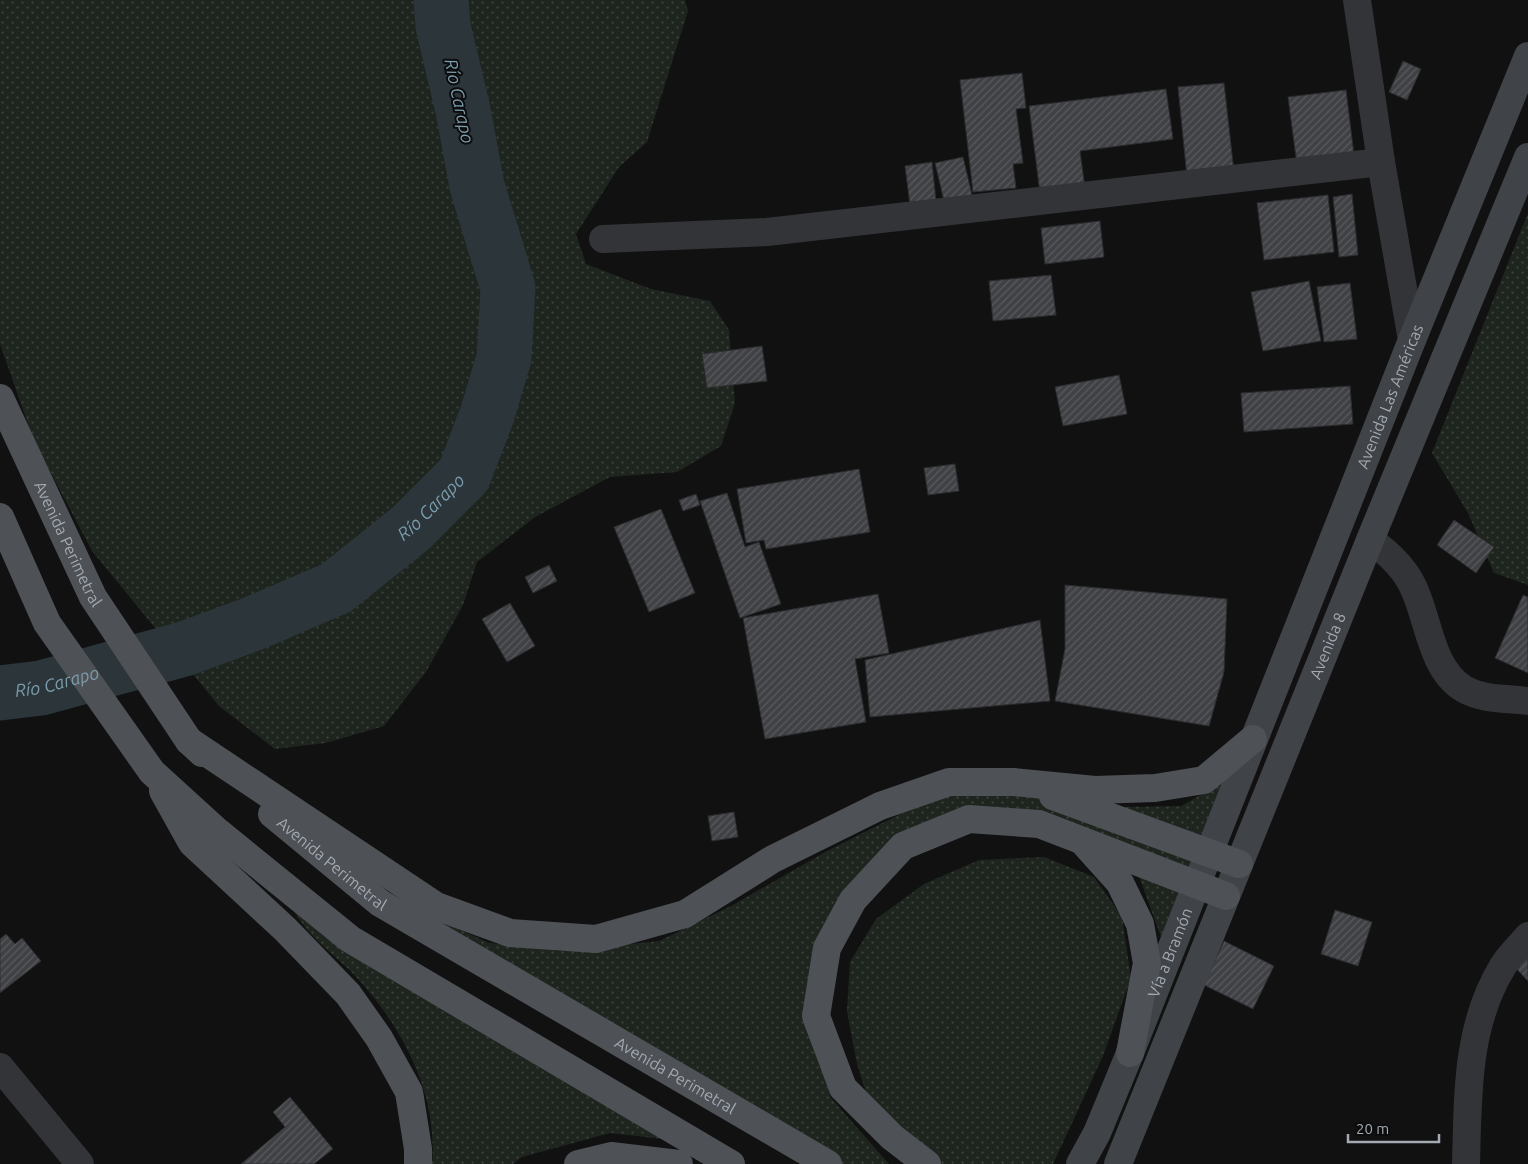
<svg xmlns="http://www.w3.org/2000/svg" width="1528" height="1164" viewBox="0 0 1528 1164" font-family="Ubuntu,sans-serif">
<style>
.grass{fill:url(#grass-dots)}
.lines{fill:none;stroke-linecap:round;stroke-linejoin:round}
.river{stroke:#2b353a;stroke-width:55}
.building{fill:url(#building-hatch);stroke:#2b2c2e}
.minor{stroke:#323437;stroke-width:28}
.secondary{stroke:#404347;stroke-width:28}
.primary{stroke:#4e5156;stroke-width:28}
.labels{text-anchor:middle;stroke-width:4;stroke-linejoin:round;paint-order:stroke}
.street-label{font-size:16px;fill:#a3aab2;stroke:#0c0c0d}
.water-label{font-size:18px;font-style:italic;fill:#7b9cac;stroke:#0c0c0d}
</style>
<defs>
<pattern id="grass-dots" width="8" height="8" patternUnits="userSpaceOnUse" patternTransform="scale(1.25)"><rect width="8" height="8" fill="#1e251e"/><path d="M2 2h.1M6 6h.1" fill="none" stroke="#3c423c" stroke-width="1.8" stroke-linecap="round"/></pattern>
<pattern id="building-hatch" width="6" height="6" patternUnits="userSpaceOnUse" patternTransform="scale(1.25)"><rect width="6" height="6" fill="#404145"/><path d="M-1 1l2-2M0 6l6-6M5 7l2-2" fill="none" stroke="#585a5d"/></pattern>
</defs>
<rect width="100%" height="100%" fill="#111112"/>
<g class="grass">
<polygon points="0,0 685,0 688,11 647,142 619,167 576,234 586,264 651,289 710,301 729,330 735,403 721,446 677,472 610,477 535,517 477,562 463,605 426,672 384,726 326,743 275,749 219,706 92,551 34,441 0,344"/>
<polygon points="1528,213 1528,585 1494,573 1468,513 1432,453"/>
<polygon points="1231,778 1164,945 1136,868 994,824 931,839 866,875 815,1014 831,1098 889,1164 815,1164 374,890 489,943 562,951 659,941 731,906 827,851 938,795 1020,794 1122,807 1181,806"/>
<polygon points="1044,857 1094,877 1122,917 1131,978 1103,1056 1053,1164 932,1164 870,1105 857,1064 847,1011 850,962 876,919 924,884 979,860"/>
<path d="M272 876 690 1142 610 1133 522 1157 513 1164H432C438 1094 403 1028 357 978 343 962 324 949 310 933 295 916 284 894 272 876Z"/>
</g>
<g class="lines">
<path class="river" id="s1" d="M0 693 41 688 184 649 252 624 336 588 411 528 464 475 487 415 504 358 508 288 477 186 463 110 443 26 441 0"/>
</g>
<g class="building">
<polygon points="1403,61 1421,69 1407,100 1389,92"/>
<polygon points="1022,73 1026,108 1016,109 1023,163 1013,164 1016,188 973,192 960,80"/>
<polygon points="1224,83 1234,172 1187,177 1178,87"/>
<polygon points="1166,89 1173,139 1080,151 1085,188 1040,193 1029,106"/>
<polygon points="1346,90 1355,163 1297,165 1288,97"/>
<polygon points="963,157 972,195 944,201 935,163"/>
<polygon points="932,162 936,201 910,205 905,166"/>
<polygon points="1352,194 1358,255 1339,257 1333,197"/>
<polygon points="1328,195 1334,252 1264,260 1257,203"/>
<polygon points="1100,221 1104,257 1045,264 1041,228"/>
<polygon points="1051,275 1056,315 993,321 989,281"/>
<polygon points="1309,281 1321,341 1263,351 1251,292"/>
<polygon points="1350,283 1357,339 1324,342 1317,287"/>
<polygon points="762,346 767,381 707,388 702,354"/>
<polygon points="1119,375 1127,414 1063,426 1055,387"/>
<polygon points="1350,386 1353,424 1244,432 1241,393"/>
<polygon points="955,464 959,491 928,495 924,468"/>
<polygon points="859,469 870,532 766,549 764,540 746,543 737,489"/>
<polygon points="727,493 745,547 759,542 781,604 740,618 700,501"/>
<polygon points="696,494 700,505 683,511 679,500"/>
<polygon points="661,509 695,593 649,612 614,527"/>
<polygon points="1454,520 1494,547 1476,573 1437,545"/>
<polygon points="549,565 557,581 533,593 525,577"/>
<polygon points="1065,585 1227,599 1224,672 1209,726 1055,701 1065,649"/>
<polygon points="878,594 889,653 855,659 866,722 765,739 743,618"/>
<polygon points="1523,595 1528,597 1528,673 1495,658"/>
<polygon points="510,603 535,646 507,662 482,619"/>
<polygon points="1040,620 1050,701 870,717 865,660"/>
<polygon points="734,812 738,837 712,841 708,816"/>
<polygon points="1335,910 1372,922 1358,966 1321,954"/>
<polygon points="6,934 15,944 22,938 41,961 0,993 0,939"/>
<polygon points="1224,941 1274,966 1253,1009 1204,985"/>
<polygon points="1528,948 1528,981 1511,963"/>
<polygon points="290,1097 333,1149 314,1164 241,1164 285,1127 273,1112"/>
</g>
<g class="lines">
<g class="minor">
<polyline points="1357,0 1381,162 1412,340"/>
<polyline points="603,239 767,232 1381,162"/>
<path d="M1370 540C1389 553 1406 569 1415 591 1429 623 1432 670 1464 689 1483 700 1507 698 1528 701"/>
<polyline points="0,1067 80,1164"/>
<path d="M1466 1164C1468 1095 1466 1026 1503 966 1510 955 1520 946 1528 936"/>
</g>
<g class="secondary">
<path id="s2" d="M1080 1164 1097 1133 1130 1053 1412 340 1528 56"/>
<path id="s3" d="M1118 1164 1370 540 1528 157"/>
</g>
<g class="primary">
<path id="s4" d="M0 398 93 597 189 741 202 753"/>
<polyline points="0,517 47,623 152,772 218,832 350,939 731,1164"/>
<polyline points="189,741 436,906 510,933 596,939 685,914 773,859 880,806 949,782 1014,782 1095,790 1155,788 1204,780 1253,739"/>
<polyline points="163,791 192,843 285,929 348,994 379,1038 409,1092 418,1149 418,1164"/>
<polyline points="1053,796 1239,864"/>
<path id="s5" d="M272 814 380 903 828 1164"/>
<polyline points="1084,843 1120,883 1140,924 1147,963 1130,1053"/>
<polyline points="578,1164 611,1156 679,1164"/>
<polyline points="927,1164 892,1137 843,1088 816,1016 827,948 853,900 903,846 969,819 1039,824 1226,896"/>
</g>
</g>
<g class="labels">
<g class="street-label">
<text dy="6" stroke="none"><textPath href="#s2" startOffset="828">Avenida Las Américas</textPath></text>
<text dy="6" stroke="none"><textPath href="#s4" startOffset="161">Avenida Perimetral</textPath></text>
<text dy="6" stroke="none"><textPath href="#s3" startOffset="559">Avenida 8</textPath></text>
<text dy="6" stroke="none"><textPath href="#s5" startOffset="78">Avenida Perimetral</textPath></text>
<text dy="6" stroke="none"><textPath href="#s2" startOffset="230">Vía a Bramón</textPath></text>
<text dy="6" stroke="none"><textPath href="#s5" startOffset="482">Avenida Perimetral</textPath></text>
</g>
<g class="water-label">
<text transform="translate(459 101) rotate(78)" y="6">Río Carapo</text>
<text dy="6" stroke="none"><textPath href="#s1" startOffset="478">Río Carapo</textPath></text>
<text dy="6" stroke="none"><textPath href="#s1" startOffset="58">Río Carapo</textPath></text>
</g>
</g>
<path d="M1348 1134v8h91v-8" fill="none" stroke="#a3aab2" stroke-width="2.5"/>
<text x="1356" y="1134" font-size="15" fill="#a3aab2" stroke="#0c0c0d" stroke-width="4" paint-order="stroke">20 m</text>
</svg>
